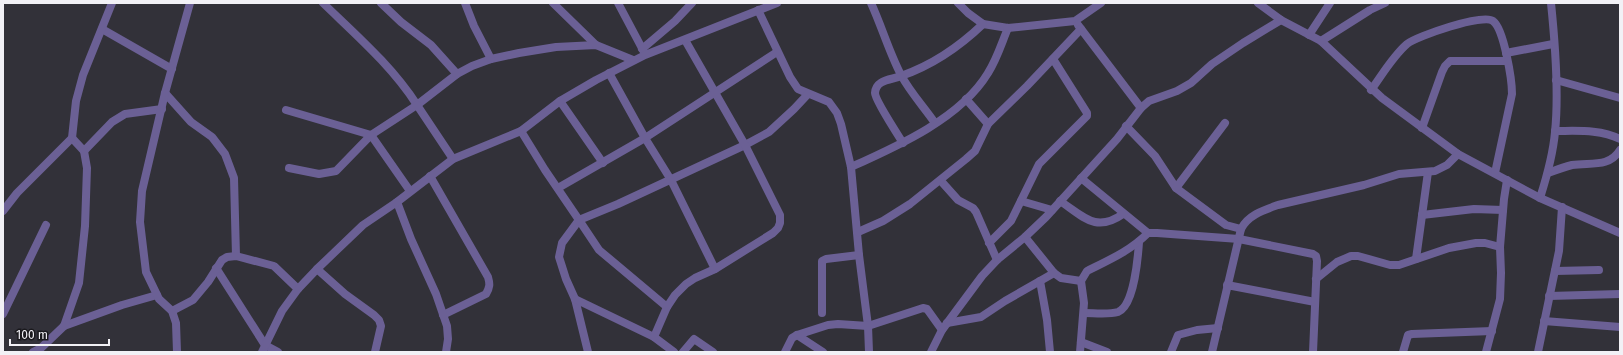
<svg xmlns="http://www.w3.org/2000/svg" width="1623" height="355" viewBox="0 0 1623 355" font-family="'Fira Sans',sans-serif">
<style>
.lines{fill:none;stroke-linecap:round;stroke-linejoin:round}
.minor{stroke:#6b6095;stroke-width:8}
</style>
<rect width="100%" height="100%" fill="#323139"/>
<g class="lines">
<g class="minor">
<path d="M323 3C356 35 392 66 417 105L457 74 472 66 491 59 519 53 556 47 596 45 633 60"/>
<polyline points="381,3 401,22 431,45 457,74"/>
<polyline points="465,3 474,26 491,59"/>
<polyline points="553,3 596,45"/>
<polyline points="618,3 644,52"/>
<path d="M871 3C882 27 889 52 901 75 910 92 924 107 935 123"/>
<polyline points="958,3 968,13 983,24 1008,28 1075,21 1101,3"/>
<polyline points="1258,3 1281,20 1321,41 1382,98 1458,154 1540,198 1620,233"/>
<polyline points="758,10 790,77 798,89 829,102 837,113 841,124 851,167 859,255 868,326 869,352"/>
<polyline points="1078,25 1141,108"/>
<polyline points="102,29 172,69"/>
<polyline points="1309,35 1330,3"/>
<polyline points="1321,41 1370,10 1385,3"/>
<polyline points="642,49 675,21 692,3"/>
<polyline points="1506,53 1553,44"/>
<polyline points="609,73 645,138 671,180 715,269"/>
<polyline points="1556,80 1620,98"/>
<path d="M1371 90C1382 75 1393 56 1407 44 1417 36 1484 13 1493 21 1504 29 1512 80 1512 94L1495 173"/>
<polyline points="165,93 191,122 212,137 225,154 234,178 236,256"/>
<polyline points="966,99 988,124"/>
<polyline points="560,101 603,163"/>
<polyline points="286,110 371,135 417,105 453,159"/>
<polyline points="1126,126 1155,156 1176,188 1226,225 1241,229"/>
<polyline points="1422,128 1442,72 1445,66 1450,61 1507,61"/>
<polyline points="521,131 545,170 579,220 562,243 559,257 566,279 575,299 588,352"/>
<path d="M1555 131C1578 131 1600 129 1620 139"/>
<path d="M903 143C898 135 875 100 875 93 876 79 892 80 901 76 933 65 959 47 983 24"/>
<polyline points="84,151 112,122 125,114 162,109"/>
<path d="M851 167C898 146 961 118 988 73 997 59 1002 42 1008 28"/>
<polyline points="289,168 319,174 336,171 371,135 410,191"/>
<path d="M1548 173C1556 170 1564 167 1572 165 1590 162 1609 168 1620 150"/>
<path d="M430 176 488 277C490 284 490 287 486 294L443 315"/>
<polyline points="1081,178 1148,233"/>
<polyline points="941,181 958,200 973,208 976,212 997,260"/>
<polyline points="558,188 645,138 777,52"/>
<polyline points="1176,188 1225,123"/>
<path d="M1540 198C1547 176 1553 155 1555 132 1559 94 1555 42 1551 3"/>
<polyline points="1021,201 1052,210"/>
<path d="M1060 201C1084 217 1096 233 1123 214"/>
<polyline points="397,202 411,239 436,294 447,326 448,339 446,352"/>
<polyline points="3,211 17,193 72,138 76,101 83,75 112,3"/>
<polyline points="1422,215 1474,209 1503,210"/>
<polyline points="858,232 883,221 910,204 966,159 975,151 988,124 1027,86 1081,29"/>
<polyline points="1025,237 1054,273 1061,278 1081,281"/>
<polyline points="989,243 1011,221 1039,164 1087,116 1087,113 1053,59"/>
<polyline points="1416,259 1428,172"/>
<polyline points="216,268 265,345 278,352"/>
<polyline points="317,269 345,294 374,315 379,320 381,326 375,352"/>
<polyline points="1555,271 1599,270"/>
<polyline points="1316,279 1337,262 1351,256 1358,256 1390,265 1399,265 1449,248 1476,243 1485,243 1500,247"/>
<polyline points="1040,281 1047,320 1050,352"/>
<polyline points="1227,285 1315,302"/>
<polyline points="1549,296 1620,294"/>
<polyline points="575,299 654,337 674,352"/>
<polyline points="667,307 599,250 579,220 618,204 745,145 769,132 794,109 808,94"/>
<polyline points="172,311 193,300 208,282 222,260 227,257 236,256 274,266 298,289"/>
<polyline points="822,313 822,261 826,259 859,255"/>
<path d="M1084 313C1094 313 1108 315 1118 312 1134 306 1138 257 1139 242"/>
<polyline points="3,314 46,225"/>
<polyline points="1544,321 1620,327"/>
<polyline points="947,323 981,317 1005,301 1054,273"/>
<polyline points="64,326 122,305 157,295"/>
<polyline points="797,335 823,352"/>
<polyline points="654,337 667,307 675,295 686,284 695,278 715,269 773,233 778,228 780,223 780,215 745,145 685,40"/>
<polyline points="1081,342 1107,352"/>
<polyline points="33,352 41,348 64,326 79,283 85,226 87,168 84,151 72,138"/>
<polyline points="177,352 176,323 172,311 159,299 146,272 140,222 142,191 165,93 190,3"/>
<polyline points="262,352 282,311 298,289 317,269 363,225 397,202 453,159 521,131 560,101 596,80 645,55 777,3"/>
<polyline points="683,352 694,339 713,352"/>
<polyline points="785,352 792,338 797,335 828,325 838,324 868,326 923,308 927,309 942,330"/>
<polyline points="931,352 942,330 982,276 997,260 1025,237 1046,217 1117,139 1141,108 1149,101 1177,91 1191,83 1212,64 1243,43 1281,20"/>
<path d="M1080 352 1084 303 1081 281 1087 271C1109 260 1130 251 1148 233H1157L1239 239 1313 254 1316 256 1317 261 1313 352"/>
<polyline points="1171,352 1178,335 1197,330 1218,328"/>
<path d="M1212 352 1241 229C1248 215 1264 210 1278 205L1364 185 1399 174 1435 171 1447 165 1458 154"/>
<polyline points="1403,352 1408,335 1412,334 1492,331"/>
<polyline points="1486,352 1500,299 1501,273 1500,247 1504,199 1507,180"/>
<polyline points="1538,352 1559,251 1562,207"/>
</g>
</g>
<rect width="1623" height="355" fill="none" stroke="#f2f1f6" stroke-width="8"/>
<path d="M10 339v6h99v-6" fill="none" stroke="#f2f1f6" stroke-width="2"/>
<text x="16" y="339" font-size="12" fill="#f2f1f6" stroke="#1a191d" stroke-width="3" paint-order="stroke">100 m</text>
</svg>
